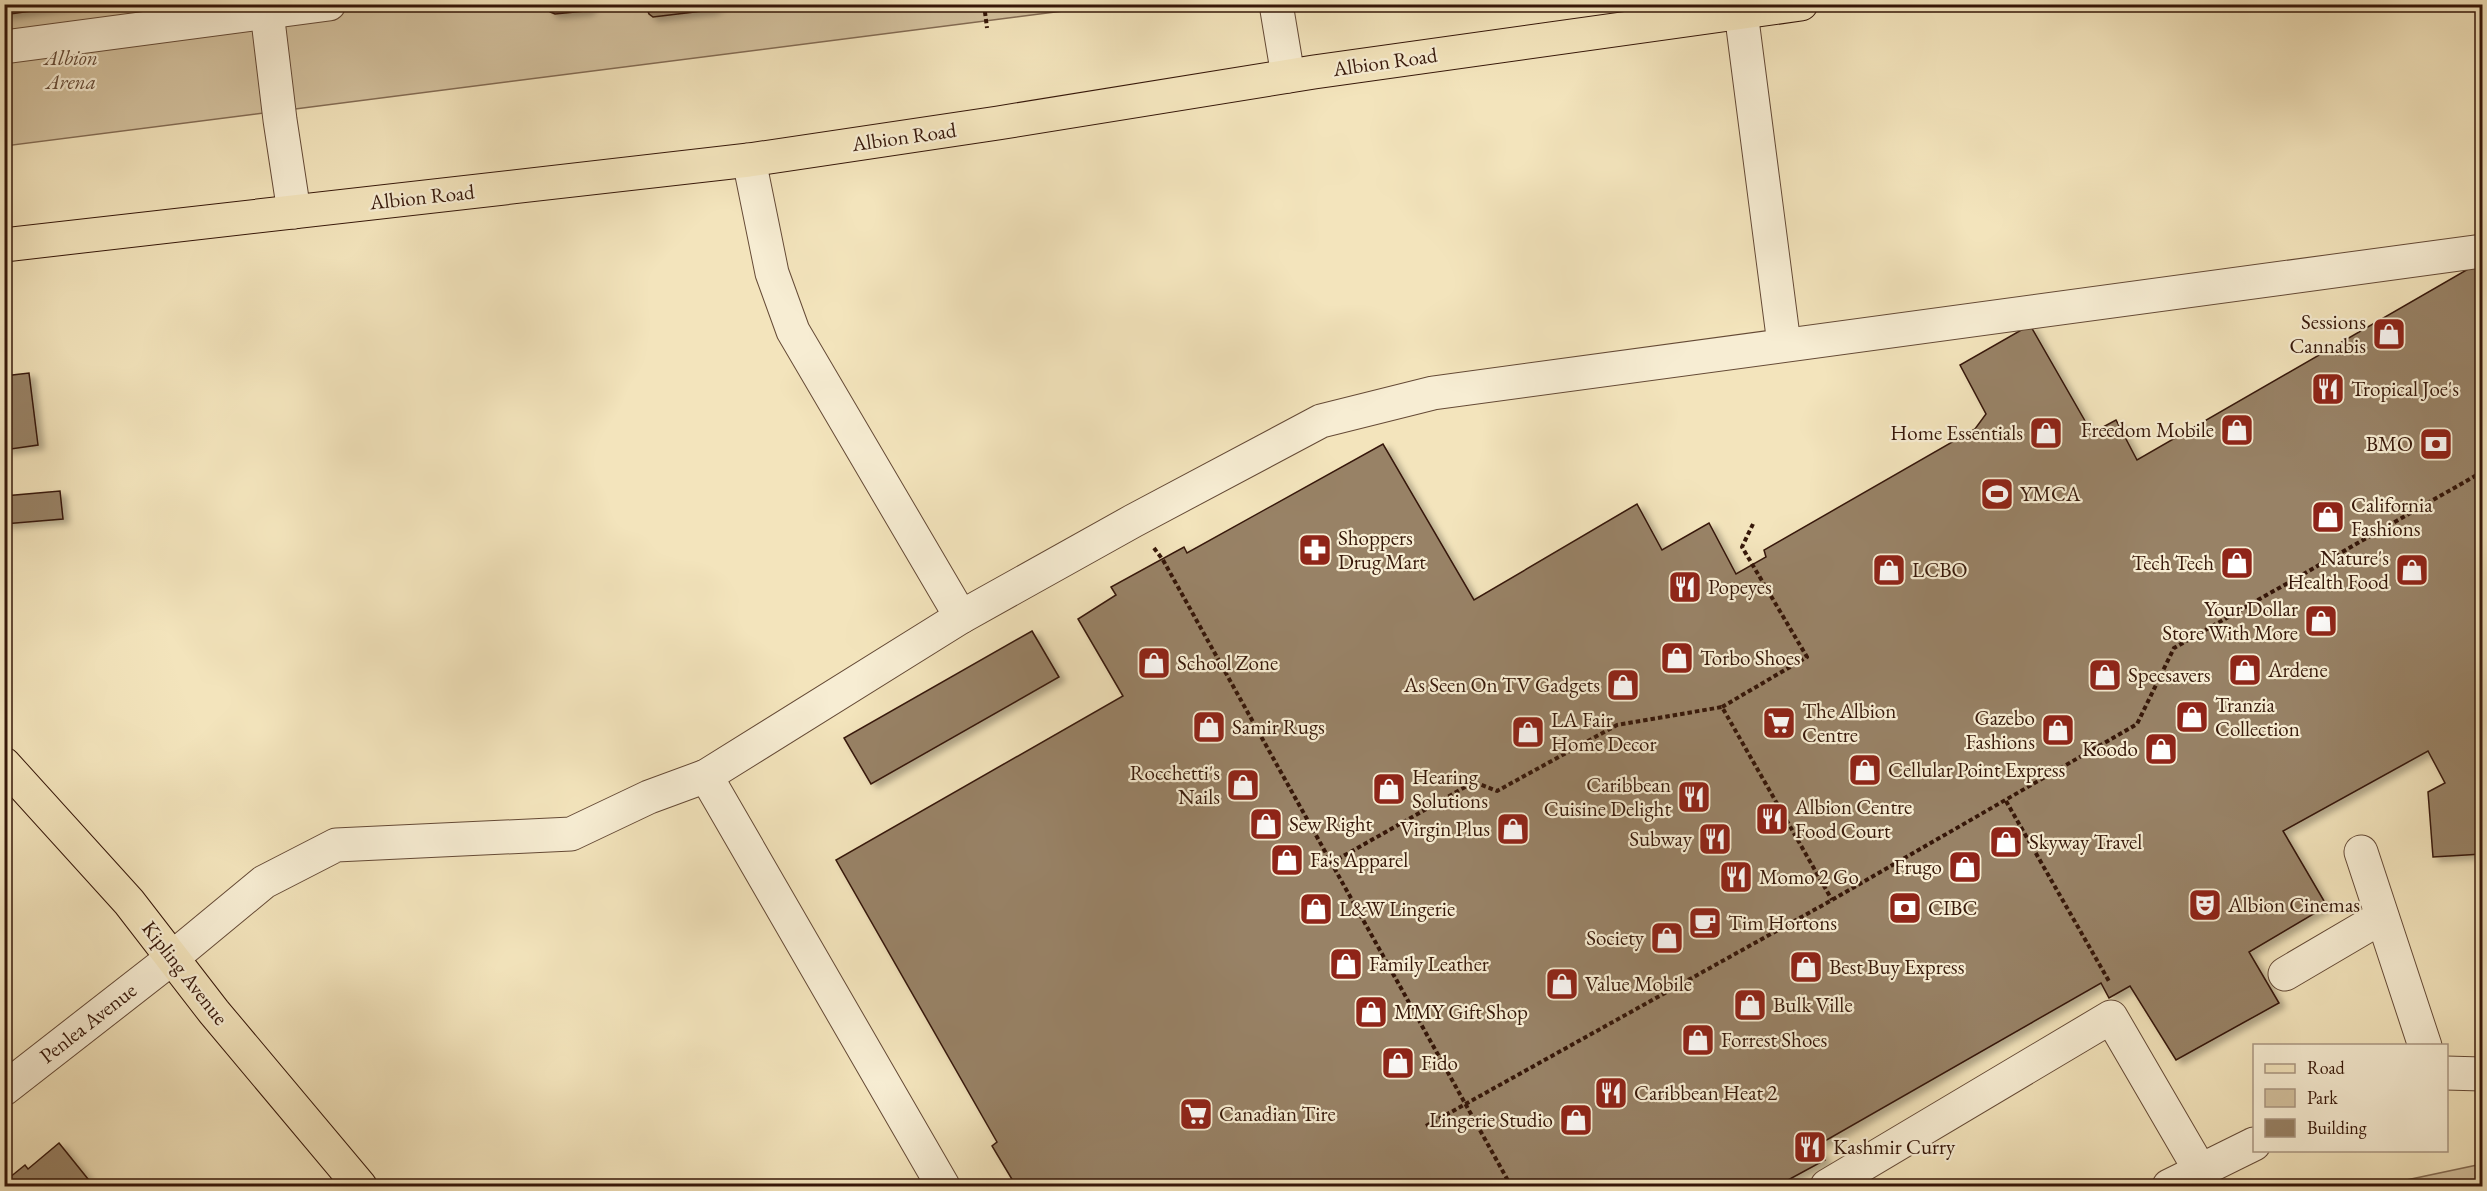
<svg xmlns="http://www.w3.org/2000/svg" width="2487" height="1191" viewBox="0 0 2487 1191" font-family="'EB Garamond',serif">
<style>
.green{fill:#d3c19e;stroke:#846c54;stroke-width:1.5}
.building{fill:#988266;stroke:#361709;stroke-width:1.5;filter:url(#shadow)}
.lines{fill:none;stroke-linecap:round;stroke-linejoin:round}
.minor-casing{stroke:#654a36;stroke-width:35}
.major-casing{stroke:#361709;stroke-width:35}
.path{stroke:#361709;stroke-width:4;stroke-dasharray:4.5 3;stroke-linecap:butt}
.minor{stroke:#f7edd3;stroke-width:33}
.major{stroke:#f3e4bc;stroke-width:33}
.labels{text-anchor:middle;stroke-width:4.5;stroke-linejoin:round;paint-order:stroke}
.park-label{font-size:21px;font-style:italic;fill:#654a36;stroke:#f7edd3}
.street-label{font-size:21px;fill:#361709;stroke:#f7edd3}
.poi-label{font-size:21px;fill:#361709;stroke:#f7edd3;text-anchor:start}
</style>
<defs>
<filter id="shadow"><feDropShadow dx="6" dy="4" stdDeviation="3" flood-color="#0004"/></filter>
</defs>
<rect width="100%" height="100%" fill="#f3e4bc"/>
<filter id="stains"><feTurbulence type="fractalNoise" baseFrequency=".00333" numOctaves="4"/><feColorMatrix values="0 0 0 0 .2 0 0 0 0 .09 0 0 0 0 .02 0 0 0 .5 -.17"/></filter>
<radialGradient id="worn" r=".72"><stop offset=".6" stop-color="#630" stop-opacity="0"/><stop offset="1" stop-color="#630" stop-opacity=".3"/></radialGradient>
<g class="green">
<polygon points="5,4 1110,5 5,146"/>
<polygon points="2482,1164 2482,1186 2378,1186"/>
</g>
<g class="building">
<polygon points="4,4 79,4 4,15"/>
<polygon points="548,4 591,4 590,8 585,11 555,14 550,12"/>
<polygon points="645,4 720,4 711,10 653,17 649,14"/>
<polygon points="2482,261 2482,854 2433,857 2428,792 2445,783 2428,751 2283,831 2327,906 2249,952 2279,1003 2176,1060 2130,986 2109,998 2101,983 1816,1146 1825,1160 1777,1186 1016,1186 992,1146 997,1142 836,860 1123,696 1078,619 1116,595 1111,587 1184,547 1187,553 1383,444 1474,600 1637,504 1662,550 1709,523 1736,574 1766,557 1764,550 1975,429 1986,414 1960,365 2030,325 2092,433 2116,420 2137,460"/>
<polygon points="29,373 38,445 4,450 4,376"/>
<polygon points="60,491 63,519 4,524 4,496"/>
<polygon points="1032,631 1059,677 871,784 844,738"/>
<polygon points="59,1143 88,1179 84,1183 86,1186 4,1186 4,1182 25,1165 28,1169"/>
</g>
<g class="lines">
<defs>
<g id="minor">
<polyline points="1276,4 1288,76"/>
<polyline points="267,12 280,120 294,212"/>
<polyline points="1741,12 1784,344"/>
<polyline points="4,47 329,4"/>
<polyline points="749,160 772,273 793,331 961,617"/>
<polyline points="706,776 943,1186"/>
<polyline points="2361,852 2425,1046"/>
<polyline points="2285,974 2382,917"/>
<polyline points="2446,1073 2482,1074"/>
<polyline points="4,1089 172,958 264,882 336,845 571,834 649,797 706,776 961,617 1133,521 1321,421 1433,393 2482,251"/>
<polyline points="1827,1186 2111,1017 2200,1170 2205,1186"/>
<polyline points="2169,1186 2254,1144"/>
</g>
<g id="major">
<polyline points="4,245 749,160 998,123 1314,72 1801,4"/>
<polyline points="4,764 129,902 214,1012 360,1186"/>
</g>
</defs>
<use href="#minor" class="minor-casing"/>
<use href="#major" class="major-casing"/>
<g class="path">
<polyline points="984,4 987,28"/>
<polyline points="1154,548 1163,560 1511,1186"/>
<polyline points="1722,707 1807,657 1742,547 1753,524"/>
<polyline points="2006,801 2110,983"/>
<polyline points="1331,863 1474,782 1497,791 1617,725 1722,707 1832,900"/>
<polyline points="1426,1126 1832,900 2137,724 2174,648 2482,472"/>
</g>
<use href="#minor" class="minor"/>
<use href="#major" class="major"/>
</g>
<defs>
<symbol id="shop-square" viewBox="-11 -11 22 22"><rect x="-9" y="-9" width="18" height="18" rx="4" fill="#8f2418" stroke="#f7edd3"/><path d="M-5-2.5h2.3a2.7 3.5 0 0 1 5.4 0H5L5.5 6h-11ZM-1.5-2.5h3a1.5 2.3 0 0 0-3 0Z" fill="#fff"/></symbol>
<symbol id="restaurant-square" viewBox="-11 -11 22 22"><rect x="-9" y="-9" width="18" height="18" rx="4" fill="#8f2418" stroke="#f7edd3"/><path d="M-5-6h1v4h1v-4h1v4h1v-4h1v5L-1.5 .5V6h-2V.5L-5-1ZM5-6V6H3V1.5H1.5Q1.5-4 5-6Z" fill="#fff"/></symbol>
<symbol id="bank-square" viewBox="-11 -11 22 22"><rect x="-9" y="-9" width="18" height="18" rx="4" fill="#8f2418" stroke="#f7edd3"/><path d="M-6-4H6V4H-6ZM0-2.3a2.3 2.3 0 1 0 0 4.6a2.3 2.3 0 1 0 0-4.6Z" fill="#fff"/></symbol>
<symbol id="stadium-square" viewBox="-11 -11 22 22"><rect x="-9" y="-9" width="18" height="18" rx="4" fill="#8f2418" stroke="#f7edd3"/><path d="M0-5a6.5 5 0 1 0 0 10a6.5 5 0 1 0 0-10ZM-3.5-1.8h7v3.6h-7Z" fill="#fff"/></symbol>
<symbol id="pharmacy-square" viewBox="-11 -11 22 22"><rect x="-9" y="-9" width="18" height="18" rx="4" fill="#8f2418" stroke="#f7edd3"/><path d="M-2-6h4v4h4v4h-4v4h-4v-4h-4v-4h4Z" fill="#fff"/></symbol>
<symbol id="supermarket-square" viewBox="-11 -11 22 22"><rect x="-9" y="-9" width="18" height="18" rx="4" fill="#8f2418" stroke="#f7edd3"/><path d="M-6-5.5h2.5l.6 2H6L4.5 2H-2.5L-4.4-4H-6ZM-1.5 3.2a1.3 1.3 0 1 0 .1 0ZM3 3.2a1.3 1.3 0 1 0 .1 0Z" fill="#fff"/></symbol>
<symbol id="theatre-square" viewBox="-11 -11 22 22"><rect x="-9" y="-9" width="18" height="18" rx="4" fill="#8f2418" stroke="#f7edd3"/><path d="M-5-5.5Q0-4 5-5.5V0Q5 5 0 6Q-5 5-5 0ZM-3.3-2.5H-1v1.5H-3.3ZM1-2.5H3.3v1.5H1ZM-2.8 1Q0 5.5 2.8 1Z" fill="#fff"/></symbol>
<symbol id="cafe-square" viewBox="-11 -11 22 22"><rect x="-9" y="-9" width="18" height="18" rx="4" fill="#8f2418" stroke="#f7edd3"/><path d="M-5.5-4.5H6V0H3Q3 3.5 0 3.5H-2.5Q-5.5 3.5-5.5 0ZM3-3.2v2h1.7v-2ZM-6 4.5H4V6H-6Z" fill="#fff"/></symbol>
</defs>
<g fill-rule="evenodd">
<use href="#shop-square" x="2370" y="315" width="38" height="38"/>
<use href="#restaurant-square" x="2309" y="370" width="38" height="38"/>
<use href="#shop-square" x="2218" y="411" width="38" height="38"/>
<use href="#shop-square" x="2027" y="414" width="38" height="38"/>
<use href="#bank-square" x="2417" y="425" width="38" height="38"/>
<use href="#stadium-square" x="1978" y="475" width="38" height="38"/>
<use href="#shop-square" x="2309" y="498" width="38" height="38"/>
<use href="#pharmacy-square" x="1296" y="531" width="38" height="38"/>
<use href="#shop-square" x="2218" y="544" width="38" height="38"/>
<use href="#shop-square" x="1870" y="551" width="38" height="38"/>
<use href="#shop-square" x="2393" y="551" width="38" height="38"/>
<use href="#restaurant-square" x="1666" y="568" width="38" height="38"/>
<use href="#shop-square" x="2302" y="602" width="38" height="38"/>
<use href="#shop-square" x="1658" y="639" width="38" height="38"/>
<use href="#shop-square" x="1135" y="644" width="38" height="38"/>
<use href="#shop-square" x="2226" y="651" width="38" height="38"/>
<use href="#shop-square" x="2086" y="656" width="38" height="38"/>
<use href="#shop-square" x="1604" y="666" width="38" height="38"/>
<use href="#shop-square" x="2173" y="698" width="38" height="38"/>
<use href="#supermarket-square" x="1760" y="704" width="38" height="38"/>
<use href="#shop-square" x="1190" y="708" width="38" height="38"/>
<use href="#shop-square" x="2039" y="711" width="38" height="38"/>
<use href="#shop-square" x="1509" y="713" width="38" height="38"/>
<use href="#shop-square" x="2142" y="730" width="38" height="38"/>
<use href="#shop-square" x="1846" y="751" width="38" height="38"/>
<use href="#shop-square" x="1224" y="766" width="38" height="38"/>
<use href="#shop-square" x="1370" y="770" width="38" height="38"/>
<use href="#restaurant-square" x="1675" y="778" width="38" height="38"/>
<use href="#restaurant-square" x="1753" y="800" width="38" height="38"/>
<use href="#shop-square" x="1247" y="805" width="38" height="38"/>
<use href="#shop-square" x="1494" y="810" width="38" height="38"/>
<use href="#restaurant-square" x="1696" y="820" width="38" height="38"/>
<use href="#shop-square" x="1987" y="823" width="38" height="38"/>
<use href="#shop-square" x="1268" y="841" width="38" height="38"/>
<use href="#shop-square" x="1946" y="848" width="38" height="38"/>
<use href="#restaurant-square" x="1717" y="858" width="38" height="38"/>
<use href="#theatre-square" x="2186" y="886" width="38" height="38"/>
<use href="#bank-square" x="1886" y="889" width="38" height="38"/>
<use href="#shop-square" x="1297" y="890" width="38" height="38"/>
<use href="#cafe-square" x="1686" y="904" width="38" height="38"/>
<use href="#shop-square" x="1648" y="919" width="38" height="38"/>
<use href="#shop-square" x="1327" y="945" width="38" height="38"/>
<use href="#shop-square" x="1787" y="948" width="38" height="38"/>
<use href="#shop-square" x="1543" y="965" width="38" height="38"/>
<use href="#shop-square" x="1731" y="986" width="38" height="38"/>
<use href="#shop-square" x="1352" y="993" width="38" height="38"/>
<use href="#shop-square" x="1679" y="1021" width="38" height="38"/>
<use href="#shop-square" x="1379" y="1044" width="38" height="38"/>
<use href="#restaurant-square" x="1592" y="1074" width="38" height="38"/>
<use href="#supermarket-square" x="1177" y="1095" width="38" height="38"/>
<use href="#shop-square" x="1557" y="1101" width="38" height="38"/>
<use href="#restaurant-square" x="1791" y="1128" width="38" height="38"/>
</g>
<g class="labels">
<g class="park-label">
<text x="71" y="65">Albion<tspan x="71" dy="24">Arena</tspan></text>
</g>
<g class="street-label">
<text transform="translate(1385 62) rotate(-8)" y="7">Albion Road</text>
<text transform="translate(904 137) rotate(-8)" y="7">Albion Road</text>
<text transform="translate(422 197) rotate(-6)" y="7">Albion Road</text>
<text transform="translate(185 973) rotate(52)" y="7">Kipling Avenue</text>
<text transform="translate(88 1023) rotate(-38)" y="7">Penlea Avenue</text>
</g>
<g class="poi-label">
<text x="2366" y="329" text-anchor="end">Sessions<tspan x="2366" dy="24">Cannabis</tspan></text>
<text x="2351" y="396">Tropical Joe's</text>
<text x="2214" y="437" text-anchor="end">Freedom Mobile</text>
<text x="2023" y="440" text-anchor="end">Home Essentials</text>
<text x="2413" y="451" text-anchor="end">BMO</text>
<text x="2020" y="501">YMCA</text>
<text x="2351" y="512">California<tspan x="2351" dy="24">Fashions</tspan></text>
<text x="1338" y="545">Shoppers<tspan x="1338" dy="24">Drug Mart</tspan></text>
<text x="2389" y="565" text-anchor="end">Nature's<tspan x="2389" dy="24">Health Food</tspan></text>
<text x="2214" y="570" text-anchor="end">Tech Tech</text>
<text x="1912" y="577">LCBO</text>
<text x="1708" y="594">Popeyes</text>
<text x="2298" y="616" text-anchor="end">Your Dollar<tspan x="2298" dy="24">Store With More</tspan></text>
<text x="1700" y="665">Torbo Shoes</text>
<text x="1177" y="670">School Zone</text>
<text x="2268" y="677">Ardene</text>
<text x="2128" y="682">Specsavers</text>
<text x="1600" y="692" text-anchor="end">As Seen On TV Gadgets</text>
<text x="2215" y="712">Tranzia<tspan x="2215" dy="24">Collection</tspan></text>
<text x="1802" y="718">The Albion<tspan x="1802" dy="24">Centre</tspan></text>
<text x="2035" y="725" text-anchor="end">Gazebo<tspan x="2035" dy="24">Fashions</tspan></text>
<text x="1551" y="727">LA Fair<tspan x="1551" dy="24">Home Decor</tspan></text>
<text x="1232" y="734">Samir Rugs</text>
<text x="2138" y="756" text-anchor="end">Koodo</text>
<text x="1888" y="777">Cellular Point Express</text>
<text x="1220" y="780" text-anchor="end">Rocchetti's<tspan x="1220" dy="24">Nails</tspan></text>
<text x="1412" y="784">Hearing<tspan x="1412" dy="24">Solutions</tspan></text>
<text x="1671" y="792" text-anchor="end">Caribbean<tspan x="1671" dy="24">Cuisine Delight</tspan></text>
<text x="1795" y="814">Albion Centre<tspan x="1795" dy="24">Food Court</tspan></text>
<text x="1289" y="831">Sew Right</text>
<text x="1490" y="836" text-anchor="end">Virgin Plus</text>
<text x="1692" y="846" text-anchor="end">Subway</text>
<text x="2029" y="849">Skyway Travel</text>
<text x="1310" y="867">Fa's Apparel</text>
<text x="1942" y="874" text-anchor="end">Frugo</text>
<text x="1759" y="884">Momo 2 Go</text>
<text x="2228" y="912">Albion Cinemas</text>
<text x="1928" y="915">CIBC</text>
<text x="1339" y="916">L&amp;W Lingerie</text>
<text x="1728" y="930">Tim Hortons</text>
<text x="1644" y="945" text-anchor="end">Society</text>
<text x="1369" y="971">Family Leather</text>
<text x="1829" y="974">Best Buy Express</text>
<text x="1585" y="991">Value Mobile</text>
<text x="1773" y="1012">Bulk Ville</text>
<text x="1394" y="1019">MMY Gift Shop</text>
<text x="1721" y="1047">Forrest Shoes</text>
<text x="1421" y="1070">Fido</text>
<text x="1634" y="1100">Caribbean Heat 2</text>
<text x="1219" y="1121">Canadian Tire</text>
<text x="1553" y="1127" text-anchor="end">Lingerie Studio</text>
<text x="1833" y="1154">Kashmir Curry</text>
</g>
</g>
<rect width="2487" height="1191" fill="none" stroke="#f3e4bc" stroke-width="24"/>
<rect x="6" y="6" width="2475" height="1179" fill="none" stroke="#361709" stroke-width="3"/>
<rect x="12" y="12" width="2463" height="1167" fill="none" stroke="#361709" stroke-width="1.5"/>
<rect x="2253" y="1044" width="195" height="108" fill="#f7edd3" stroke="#aa9782" stroke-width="1.5"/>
<rect x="2265" y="1064" width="30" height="9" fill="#f3e4bc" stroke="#aa9782" stroke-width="1.5"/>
<text x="2307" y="1074" font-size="18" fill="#361709">Road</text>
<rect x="2265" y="1089" width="30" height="18" fill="#d3c19e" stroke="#aa9782" stroke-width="1.5"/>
<text x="2307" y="1104" font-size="18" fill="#361709">Park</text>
<rect x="2265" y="1119" width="30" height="18" fill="#988266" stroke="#aa9782" stroke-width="1.5"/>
<text x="2307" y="1134" font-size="18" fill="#361709">Building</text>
<rect width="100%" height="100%" filter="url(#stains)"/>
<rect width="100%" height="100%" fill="url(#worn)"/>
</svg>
